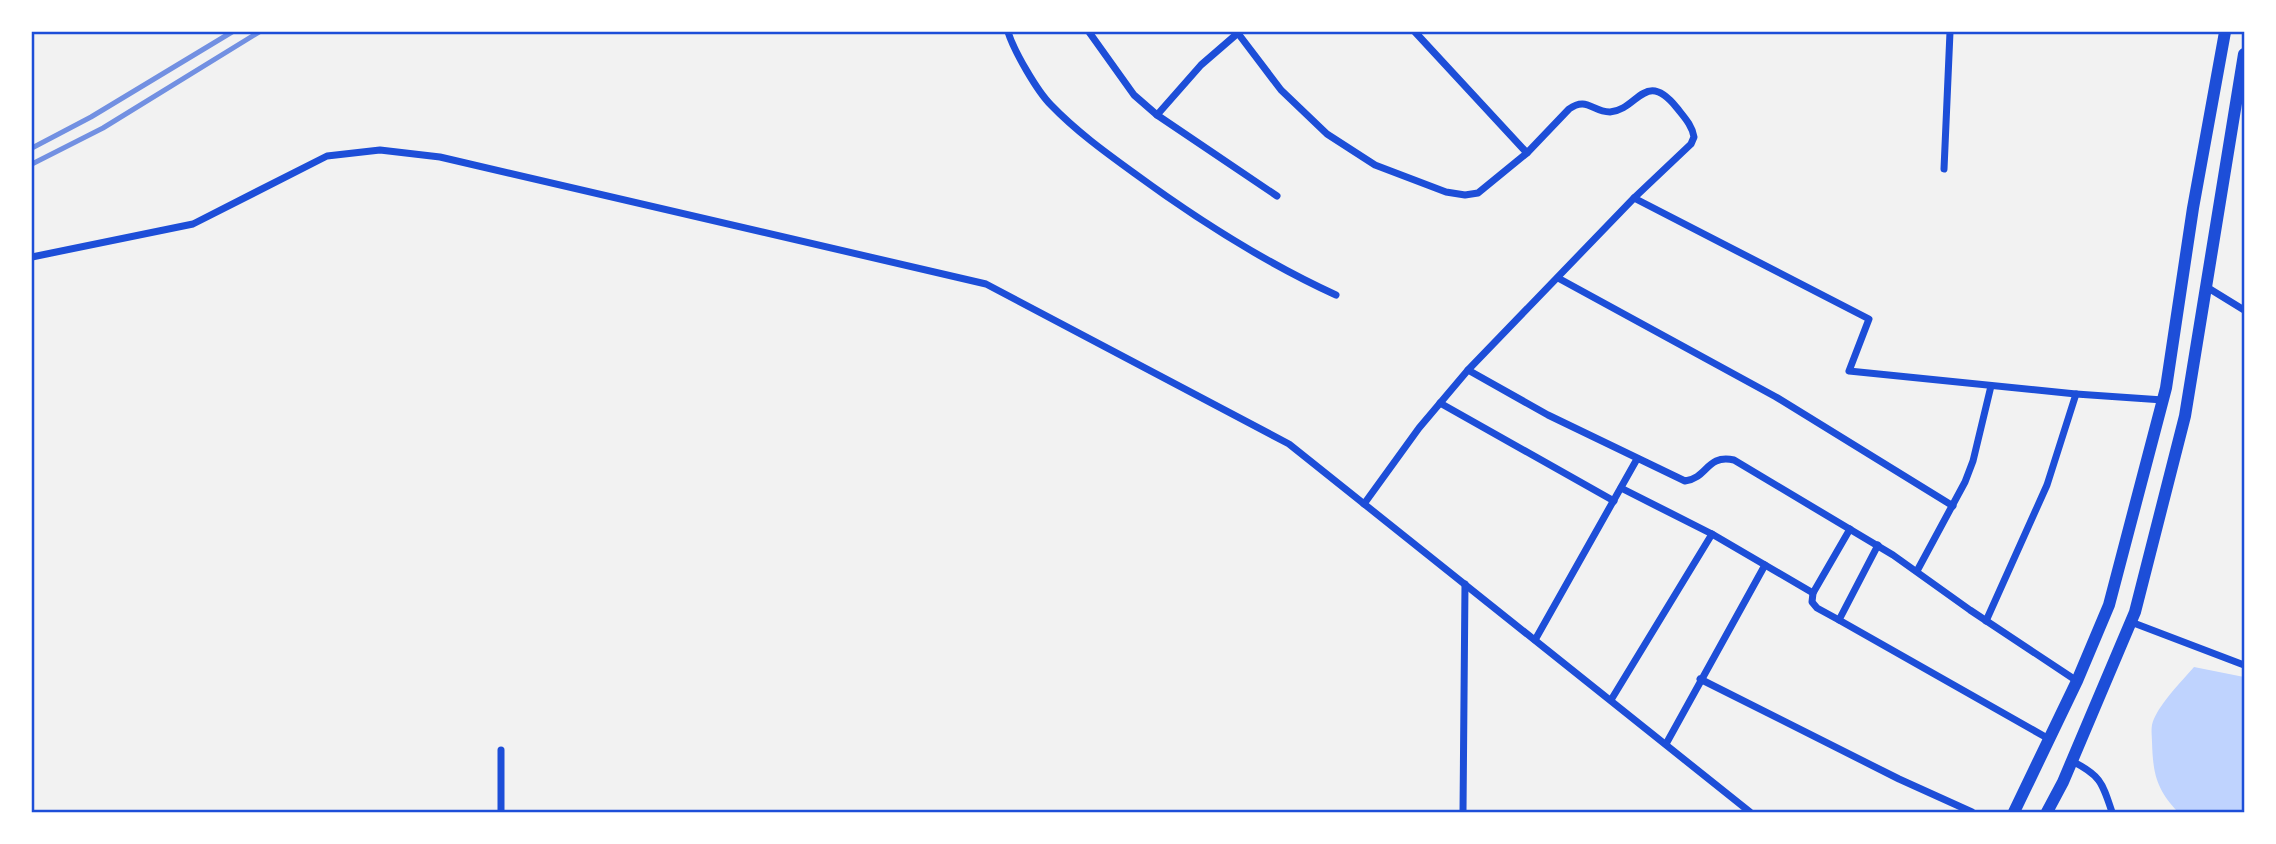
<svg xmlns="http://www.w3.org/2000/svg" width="2276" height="844" viewBox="0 0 2276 844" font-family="'Work Sans',sans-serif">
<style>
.water{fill:#bfd3fe}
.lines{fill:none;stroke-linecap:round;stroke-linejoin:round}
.minor{stroke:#1d4ed8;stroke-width:7}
.trunk{stroke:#1d4ed8;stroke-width:12}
.rail{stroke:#7290e2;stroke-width:5}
.neatline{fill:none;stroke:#1d4ed8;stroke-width:2.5}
</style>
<rect width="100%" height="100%" fill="#f2f2f2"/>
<path class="water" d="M2194 667 2244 677V812H2178C2156 789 2153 773 2152 742 2152 737 2151 730 2152 725 2156 707 2182 681 2194 667Z"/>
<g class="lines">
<g class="minor">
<path d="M1008 32C1014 51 1037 91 1051 105 1076 131 1105 152 1134 173 1198 220 1264 262 1336 295"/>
<polyline points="1089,32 1134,95 1157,115 1277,196"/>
<path d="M1237 32 1281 90 1327 134 1375 165 1446 192 1465 195 1478 193 1527 153 1569 109C1587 96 1592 112 1610 112 1638 110 1645 68 1677 108 1684 117 1692 125 1694 137L1691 144 1634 198 1468 370"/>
<polyline points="1415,32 1527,153"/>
<polyline points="1157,115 1201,65 1238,33"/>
<polyline points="1944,169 1950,32"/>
<polyline points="1634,198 1869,319 1849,371 2076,394"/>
<polyline points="32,257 193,224 327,156 380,150 440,157 986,284 1289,444 1750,812"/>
<polyline points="1558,278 1776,397 1953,506"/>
<polyline points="2205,286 2244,310"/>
<polyline points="1440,403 1614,501"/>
<path d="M1364 504 1419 428 1468 370 1548 415 1685 481C1708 478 1706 454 1734 460L1893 555 1970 610 2077 681"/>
<polyline points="1712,534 1813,593"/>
<polyline points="1878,545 1839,620 2049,739"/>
<polyline points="1917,571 1965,482 1973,461 1991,386"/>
<polyline points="1839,620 1817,608 1812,602 1813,593 1850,529"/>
<polyline points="1986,621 2047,485 2076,394 2163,400"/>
<polyline points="2131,622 2244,665"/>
<polyline points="1535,640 1637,459"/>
<polyline points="1700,679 1899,779 1972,812"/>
<polyline points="1611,700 1712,534 1621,488"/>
<polyline points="1666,744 1765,565"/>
<polyline points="501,750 501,812"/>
<path d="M2072 761C2101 776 2102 782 2112 812"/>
<polyline points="1463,812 1465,584"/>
</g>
<g class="trunk">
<polyline points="2014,812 2077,681 2109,605 2166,388 2193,208 2225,32"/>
<polyline points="2047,812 2063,782 2135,612 2185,416 2244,54"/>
</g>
<g class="rail">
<polyline points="32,148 91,117 232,32"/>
<polyline points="32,164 103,128 259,32"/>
</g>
</g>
<rect width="2276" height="844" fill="none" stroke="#ffffff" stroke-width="66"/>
<rect x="33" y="33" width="2210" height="778" class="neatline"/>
</svg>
